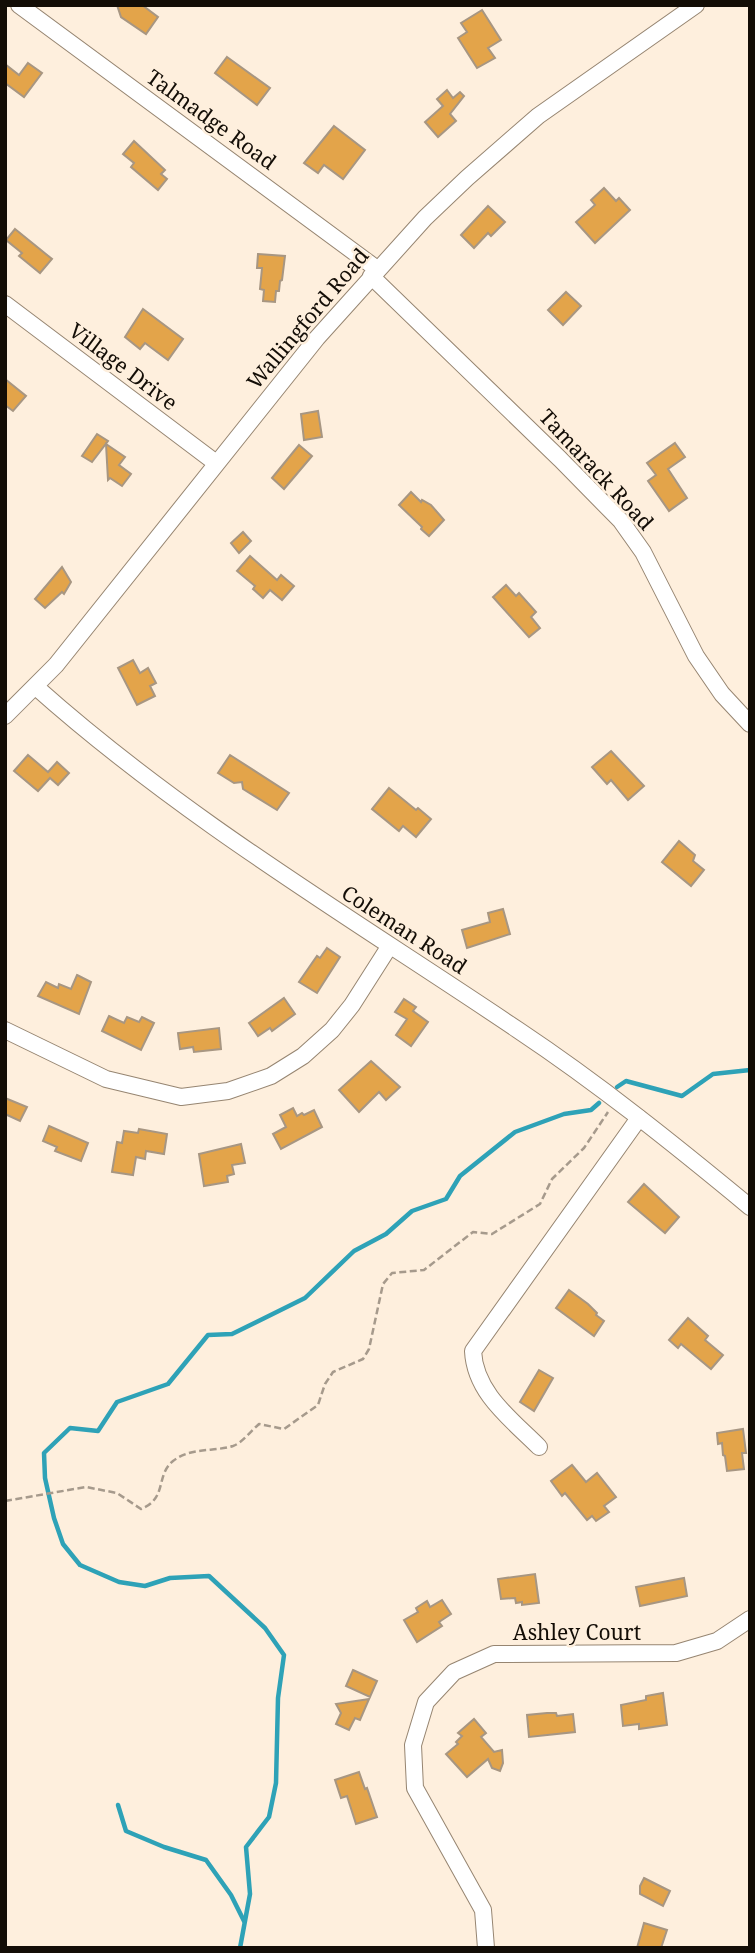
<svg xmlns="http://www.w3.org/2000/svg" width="755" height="1953" viewBox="0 0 755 1953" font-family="'Noto Serif',serif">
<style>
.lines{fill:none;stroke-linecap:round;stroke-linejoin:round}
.stream{stroke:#2ea2b7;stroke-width:4.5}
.building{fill:#e3a44a;stroke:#a79682;stroke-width:2}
.minor-casing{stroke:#968571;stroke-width:18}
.path{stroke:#a69a8c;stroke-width:2.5;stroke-dasharray:7 3.5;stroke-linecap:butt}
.minor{stroke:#fff;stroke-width:16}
.labels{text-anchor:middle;stroke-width:5;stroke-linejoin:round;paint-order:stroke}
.street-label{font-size:21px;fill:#130d06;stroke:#feefdd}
</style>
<rect width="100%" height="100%" fill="#feefdd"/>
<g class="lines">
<g class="stream">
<polyline points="617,1087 626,1081 682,1096 713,1074 750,1070"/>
<polyline points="118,1805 126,1831 164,1847 206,1860 231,1895 244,1921"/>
<polyline points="240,1948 250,1894 246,1847 269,1817 276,1783 278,1698 284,1655 265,1628 209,1576 170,1578 145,1586 119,1582 80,1565 63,1544 54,1518 45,1478 44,1453 70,1428 98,1431 117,1402 168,1384 208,1335 232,1334 305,1298 354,1251 386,1234 412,1211 446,1199 460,1176 515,1132 564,1114 591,1110 599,1103"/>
</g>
</g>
<g class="building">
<polygon points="117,5 142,5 158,17 146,34 121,17"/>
<polygon points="482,10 501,40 488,48 495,58 477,68 458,38 467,32 461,23"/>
<polygon points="227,57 270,88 257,105 215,73"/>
<polygon points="28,63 42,73 24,97 5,83 5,64 19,75"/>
<polygon points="447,90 453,98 460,92 464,96 450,114 456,121 438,137 425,122 443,106 437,99"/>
<polygon points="334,126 365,150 343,179 324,165 318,173 304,163"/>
<polygon points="134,141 165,170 161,174 167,179 158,190 131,167 134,163 123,154"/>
<polygon points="604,188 616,201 619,198 630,210 595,243 576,222 595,205 591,200"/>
<polygon points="488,206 505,222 491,236 488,233 474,248 461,235"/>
<polygon points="15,229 52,259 40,273 19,256 22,253 6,240"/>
<polygon points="258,254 285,256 282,280 280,281 279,291 276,291 275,302 263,301 264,290 260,289 262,268 257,268"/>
<polygon points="566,292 581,306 563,325 548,310"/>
<polygon points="143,309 183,339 168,360 145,343 140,349 125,337"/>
<polygon points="5,379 26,396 13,411 5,405"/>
<polygon points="318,411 322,437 304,440 301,414"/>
<polygon points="97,434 108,441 92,462 82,456"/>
<polygon points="675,443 685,457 668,469 687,498 669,511 648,481 656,475 647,463"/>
<polygon points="106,444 125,457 119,465 131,474 122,486 110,478 108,480"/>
<polygon points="299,445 312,456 284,489 272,478"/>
<polygon points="411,492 421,502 422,500 431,505 444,520 429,536 421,529 422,527 399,505"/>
<polygon points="243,532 251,541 239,553 231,543"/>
<polygon points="250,556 277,580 281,575 294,586 282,600 270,590 263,598 253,589 255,586 237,571"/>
<polygon points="62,567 71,582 64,594 62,592 45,608 35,599"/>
<polygon points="506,585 516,596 519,593 536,612 531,617 540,628 529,637 493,597"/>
<polygon points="133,660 140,673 148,668 156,683 150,686 155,696 137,705 118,668"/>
<polygon points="611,751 644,786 628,800 611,780 607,784 592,767"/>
<polygon points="28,755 48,772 57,762 69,773 58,785 50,778 38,791 14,771"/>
<polygon points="230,755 289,793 277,810 243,789 242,782 234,783 218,773"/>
<polygon points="389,788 416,810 418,808 431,819 416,837 403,826 399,831 372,809"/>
<polygon points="679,841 695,855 693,861 704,870 691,886 662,862"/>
<polygon points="503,909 510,934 467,948 462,930 490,922 488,913"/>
<polygon points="327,948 340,957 317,993 299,982 317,956 320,958"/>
<polygon points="77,975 91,982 79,1014 38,996 46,982 58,988 59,984 71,989"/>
<polygon points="284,998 295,1014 272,1031 270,1028 258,1036 249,1023"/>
<polygon points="404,999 416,1007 413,1011 428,1022 411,1046 396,1035 407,1019 395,1012"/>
<polygon points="109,1016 124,1023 127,1017 139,1022 142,1017 154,1023 141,1050 102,1031"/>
<polygon points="219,1028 221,1049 194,1052 193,1047 180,1049 178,1033"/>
<polygon points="371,1061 400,1087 386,1100 379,1092 359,1112 339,1090"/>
<polygon points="5,1098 27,1107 20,1121 5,1114"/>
<polygon points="293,1108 297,1116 302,1113 304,1115 314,1110 322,1127 281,1149 273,1134 286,1127 280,1115"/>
<polygon points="49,1126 88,1143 81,1161 55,1151 57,1147 43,1141"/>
<polygon points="139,1129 167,1134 164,1154 146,1151 145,1159 136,1157 133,1175 112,1172 117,1142 122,1143 124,1131 138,1133"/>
<polygon points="241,1144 245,1163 232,1165 234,1174 227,1176 228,1182 204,1186 199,1154"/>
<polygon points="644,1184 679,1217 665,1233 628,1202"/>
<polygon points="569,1290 588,1304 597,1313 596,1315 604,1321 594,1336 556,1308"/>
<polygon points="688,1318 708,1336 705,1340 723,1355 711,1369 681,1344 678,1348 669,1340"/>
<polygon points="539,1370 553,1378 534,1411 520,1402"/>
<polygon points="743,1429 746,1453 742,1453 744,1469 727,1471 725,1456 723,1455 722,1443 718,1444 717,1433"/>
<polygon points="572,1465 586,1482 597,1473 616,1497 604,1506 609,1512 596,1521 592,1516 587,1520 565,1493 562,1496 551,1481"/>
<polygon points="535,1574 539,1603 522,1605 522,1602 516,1603 515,1598 501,1599 498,1579"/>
<polygon points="684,1578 687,1596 640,1606 636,1587"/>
<polygon points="442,1600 451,1614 439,1622 442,1626 417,1642 404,1620 418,1612 416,1608 427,1601 430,1607"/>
<polygon points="353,1670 377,1681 370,1697 346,1686"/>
<polygon points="663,1693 667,1725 639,1729 639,1724 623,1726 621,1705 646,1700 646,1696"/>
<polygon points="369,1699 360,1720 355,1718 349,1730 336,1724 341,1713 336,1704"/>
<polygon points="547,1713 556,1713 557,1716 573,1714 575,1732 529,1737 527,1715"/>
<polygon points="474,1719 486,1733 481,1737 494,1752 502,1750 503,1763 500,1771 492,1768 488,1759 467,1777 446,1754 458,1744 456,1742 462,1736 458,1733"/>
<polygon points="359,1772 365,1789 367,1788 377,1817 356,1824 347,1796 341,1798 335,1780"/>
<polygon points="644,1878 670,1891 663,1906 640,1894 640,1886"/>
<polygon points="644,1923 667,1930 661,1948 637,1948"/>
</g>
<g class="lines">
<defs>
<g id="minor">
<polyline points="19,5 377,269"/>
<polyline points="371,276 560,459 621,521 643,552 696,656 722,694 750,724"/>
<polyline points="5,304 216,463"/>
<path d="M36 687C184 819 355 920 518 1030 599 1084 675 1145 750 1207"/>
<polyline points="5,716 56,665 317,338 425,218 467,178 538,116 696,5"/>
<polyline points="5,1030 106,1079 181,1097 228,1091 271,1076 303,1056 332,1030 352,1005 389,947"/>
<path d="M539 1447C511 1419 475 1393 473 1351L639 1118"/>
<polyline points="486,1948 483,1910 415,1788 413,1745 426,1702 454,1672 494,1654 676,1653 717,1641 750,1619"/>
</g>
</defs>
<use href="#minor" class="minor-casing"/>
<path class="path" d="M5 1501 86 1487 117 1493 141 1509C168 1498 155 1476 173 1461 191 1447 213 1452 233 1446 242 1443 251 1431 259 1424L284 1429 318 1405 325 1384 333 1372 363 1359 369 1349 383 1284 392 1273 424 1270 473 1232 492 1234 540 1204 552 1179 584 1148 608 1112"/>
<use href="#minor" class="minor"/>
</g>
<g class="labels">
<g class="street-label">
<text transform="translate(211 120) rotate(36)" y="7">Talmadge Road</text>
<text transform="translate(308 319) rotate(-50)" y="7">Wallingford Road</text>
<text transform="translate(123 367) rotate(37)" y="7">Village Drive</text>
<text transform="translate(596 470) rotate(47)" y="7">Tamarack Road</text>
<text transform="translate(404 930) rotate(33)" y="7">Coleman Road</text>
<text x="577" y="1640">Ashley Court</text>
</g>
</g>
<rect width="755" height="1953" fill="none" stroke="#130d06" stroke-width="14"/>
</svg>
